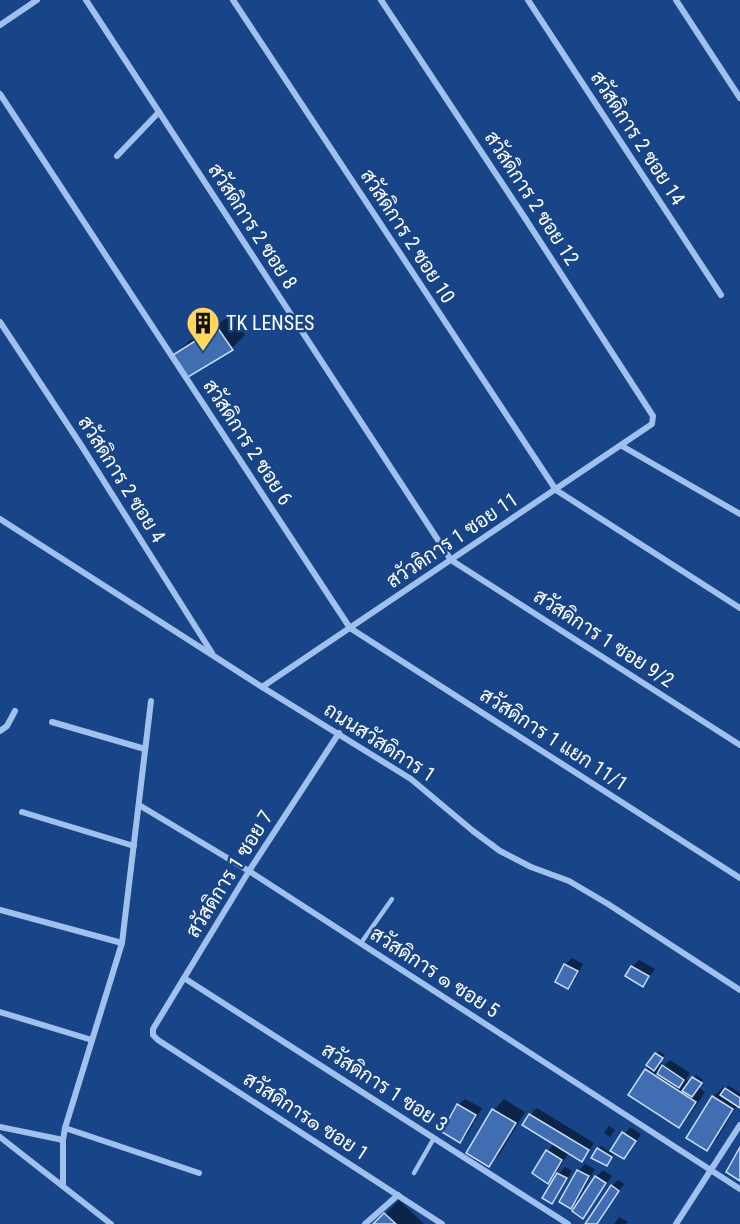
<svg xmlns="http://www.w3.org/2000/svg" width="740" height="1224" viewBox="0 0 740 1224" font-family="'Roboto Condensed',Sarabun,sans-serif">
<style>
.shadow{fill:#0007}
.building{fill:#416eb2;stroke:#c6dbfa;stroke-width:1.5}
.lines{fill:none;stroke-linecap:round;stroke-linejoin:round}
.lane{stroke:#a0c0ed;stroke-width:4.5}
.street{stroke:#a0c0ed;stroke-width:6}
.labels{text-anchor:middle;stroke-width:5;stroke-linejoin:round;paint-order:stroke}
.street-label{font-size:20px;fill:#fff;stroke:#184488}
.poi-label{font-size:20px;fill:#fff;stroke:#184488;text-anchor:start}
</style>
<rect width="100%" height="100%" fill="#184488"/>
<g class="shadow">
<polygon points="232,315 245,335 232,348 175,355 189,341"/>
<polygon points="572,958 583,964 575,980 568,987 557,981 566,964"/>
<polygon points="639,960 655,969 643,985 632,967"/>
<polygon points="659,1051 665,1055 660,1062 665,1065 670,1060 690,1073 686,1079 690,1082 696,1075 703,1080 698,1087 705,1092 689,1116 679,1126 646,1070"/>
<polygon points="724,1086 726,1088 729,1086 740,1093 740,1106 737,1105 717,1139 706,1149 688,1138 713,1097"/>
<polygon points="465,1099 482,1108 467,1135 460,1141 458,1105"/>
<polygon points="504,1099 525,1112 499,1155 489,1165 468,1152 494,1110"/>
<polygon points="537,1108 594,1143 582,1160 569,1152 555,1175 548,1182 547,1151 555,1143 530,1115"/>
<polygon points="609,1126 615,1130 610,1137 604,1133"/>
<polygon points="630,1127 641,1134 624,1158 615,1152 609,1161 598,1149 601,1146 611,1152"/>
<polygon points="585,1164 595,1169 578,1200 571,1207 578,1171"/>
<polygon points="565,1167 572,1171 558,1195 552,1202 558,1174"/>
<polygon points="603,1170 612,1176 589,1210 583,1217 574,1211 596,1177"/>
<polygon points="618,1180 624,1184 598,1224 587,1224 612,1186"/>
<polygon points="399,1200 424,1224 376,1224"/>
<polygon points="619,1217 628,1222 626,1224 614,1224"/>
</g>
<g class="building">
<polygon points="217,327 233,350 188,377 173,355"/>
<polygon points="564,964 578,971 568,989 555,982"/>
<polygon points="631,966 649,976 643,987 625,976"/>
<polygon points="655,1053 663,1058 654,1071 646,1065"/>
<polygon points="662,1065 684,1080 679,1088 657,1074"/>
<polygon points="645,1069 696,1102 679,1128 628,1095"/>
<polygon points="692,1077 702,1083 692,1097 682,1091"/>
<polygon points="725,1088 740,1098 740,1108 720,1095"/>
<polygon points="712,1096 733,1109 707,1151 686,1138"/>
<polygon points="457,1104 476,1115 460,1143 442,1132"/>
<polygon points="492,1109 516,1123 489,1167 466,1153"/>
<polygon points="529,1114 589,1150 582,1162 522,1125"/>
<polygon points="622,1132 636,1141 624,1159 610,1151"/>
<polygon points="740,1147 740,1181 726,1172"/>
<polygon points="597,1148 612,1157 607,1166 591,1158"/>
<polygon points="546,1150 562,1160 548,1184 532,1173"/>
<polygon points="577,1170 589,1176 571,1209 559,1202"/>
<polygon points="557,1173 567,1178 552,1204 542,1198"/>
<polygon points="595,1176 606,1183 583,1219 572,1211"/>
<polygon points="611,1185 619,1191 597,1224 585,1224"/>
<polygon points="384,1213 396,1224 373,1224"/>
</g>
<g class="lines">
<g class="lane">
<polyline points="361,943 392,899"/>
<polyline points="414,1173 434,1138"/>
</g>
<g class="street">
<polyline points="86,0 451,560 740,745"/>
<polyline points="233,0 556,490 740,608"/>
<polyline points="528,0 721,295"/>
<polyline points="676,0 740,98"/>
<polyline points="0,25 37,0"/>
<polyline points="0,94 350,628 740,878"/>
<polyline points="117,156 159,112"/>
<polyline points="0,322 81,445 212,653"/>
<polyline points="622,446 740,514"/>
<polyline points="0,519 262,687 411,779 473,831 500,851 531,867 569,881 608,904 740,990"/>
<polyline points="262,687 652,424 653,416 523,215 381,0"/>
<polyline points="52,722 145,749"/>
<polyline points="0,731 7,726 15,711"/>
<polyline points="339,733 249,871 153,1029 153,1035 158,1040 442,1224"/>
<polyline points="139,805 249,871 740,1189"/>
<polyline points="22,812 134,846"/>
<polyline points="0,910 122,943"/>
<polyline points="184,978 568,1224"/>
<polyline points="0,1012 92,1040"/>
<polyline points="0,1127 63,1140"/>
<polyline points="65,1128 199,1173"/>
<polyline points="0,1137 111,1224"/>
<polyline points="63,1186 63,1140 65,1128 122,943 151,701"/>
<polyline points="365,1224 398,1195"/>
<polyline points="676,1224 740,1125"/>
</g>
</g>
<defs>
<symbol id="building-pin" viewBox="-11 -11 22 30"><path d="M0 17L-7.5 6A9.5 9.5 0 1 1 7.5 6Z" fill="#ffd75d" stroke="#184488"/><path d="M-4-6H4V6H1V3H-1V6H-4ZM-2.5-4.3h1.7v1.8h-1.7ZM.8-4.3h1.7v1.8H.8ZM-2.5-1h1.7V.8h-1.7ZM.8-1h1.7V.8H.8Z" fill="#111"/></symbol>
</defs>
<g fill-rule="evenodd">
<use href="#building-pin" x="184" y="304" width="38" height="52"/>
</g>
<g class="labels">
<g class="street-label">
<text transform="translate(638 138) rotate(57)" y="7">สวัสดิการ 2 ซอย 14</text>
<text transform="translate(532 198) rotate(57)" y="7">สวัสดิการ 2 ซอย 12</text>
<text transform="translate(253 226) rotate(57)" y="7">สวัสดิการ 2 ซอย 8</text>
<text transform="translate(408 236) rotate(57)" y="7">สวัสดิการ 2 ซอย 10</text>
<text transform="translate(248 442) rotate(57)" y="7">สวัสดิการ 2 ซอย 6</text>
<text transform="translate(122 479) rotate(58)" y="7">สวัสดิการ 2 ซอย 4</text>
<text transform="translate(452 540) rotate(-34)" y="7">สวัวดิการ 1 ซอย 11</text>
<text transform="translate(604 638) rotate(33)" y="7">สวัสดิการ 1 ซอย 9/2</text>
<text transform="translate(554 739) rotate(33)" y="7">สวัสดิการ 1 แยก 11/1</text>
<text transform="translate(380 742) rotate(33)" y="7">ถนนสวัสดิการ 1</text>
<text transform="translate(229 874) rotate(-58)" y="7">สวัสดิการ 1 ซอย 7</text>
<text transform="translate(435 972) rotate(33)" y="7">สวัสดิการ ๑ ซอย 5</text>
<text transform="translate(385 1087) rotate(33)" y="7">สวัสดิการ 1 ซอย 3</text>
<text transform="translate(306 1116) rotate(33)" y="7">สวัสดิการ๑ ซอย 1</text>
</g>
<g class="poi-label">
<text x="226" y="330">TK LENSES</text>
</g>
</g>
</svg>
